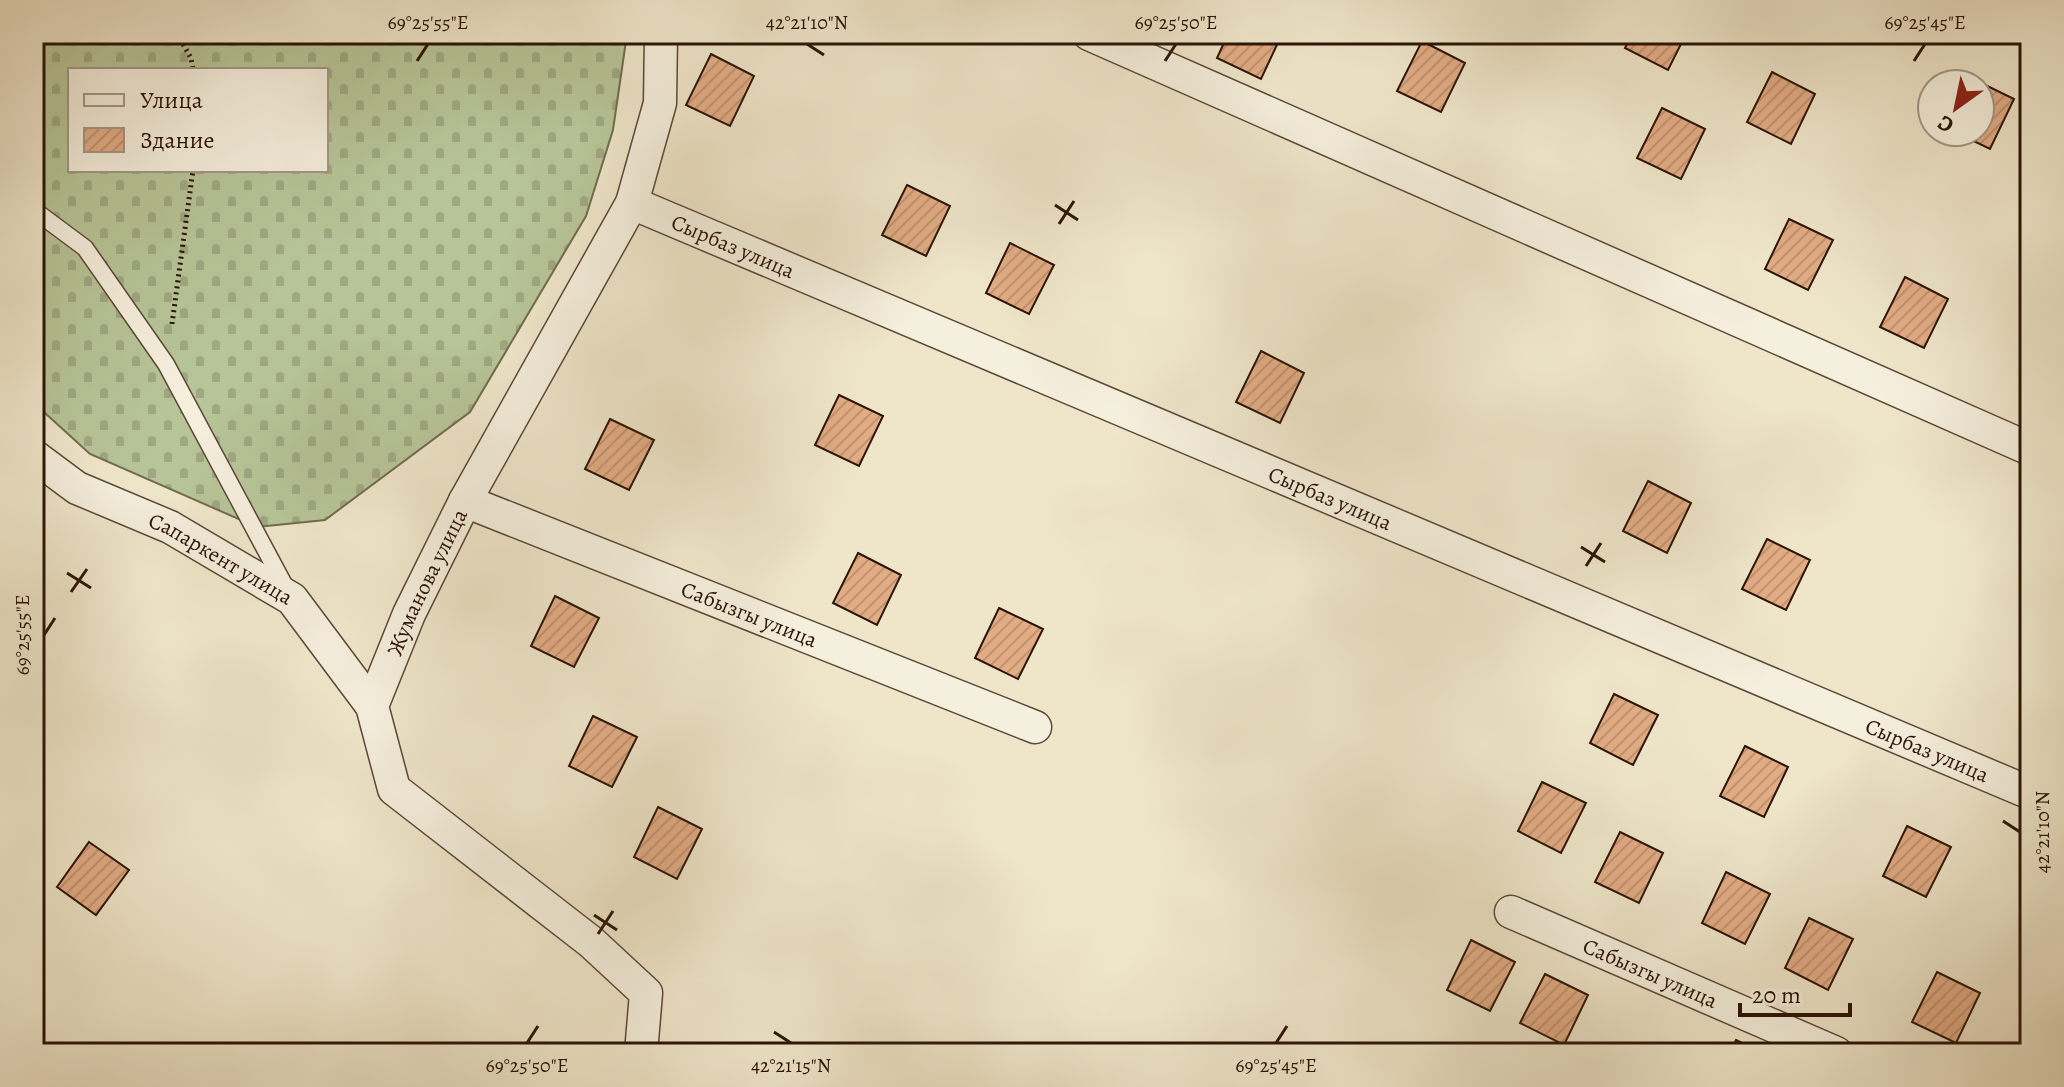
<svg xmlns="http://www.w3.org/2000/svg" width="2064" height="1087" viewBox="0 0 2064 1087" font-family="Alegreya,serif">
<style>
.cemetery{fill:url(#cemetery-stones);stroke:#716c50;stroke-width:2;fill-rule:evenodd}
.building{fill:url(#building-hatch);stroke:#2b1407;stroke-width:2}
.lines{fill:none;stroke-linecap:round;stroke-linejoin:round}
.lane-casing{stroke:#5c4838;stroke-width:19}
.street-casing{stroke:#5c4838;stroke-width:35}
.path{stroke:#2b1407;stroke-width:5;stroke-dasharray:2 4;stroke-linecap:butt}
.lane{stroke:#f5efdd;stroke-width:16}
.street{stroke:#f5efdd;stroke-width:32}
.ticks{fill:none;stroke:#2b1407;stroke-width:3}
.labels{text-anchor:middle;stroke-width:8;stroke-linejoin:round;paint-order:stroke}
.street-label{font-size:22px;fill:#2b1407;stroke:#f5efdd}
.neatline{fill:none;stroke:#2b1407;stroke-width:3}
.ticks-label{font-size:20px;text-anchor:middle;fill:#2b1407}
</style>
<defs>
<pattern id="cemetery-stones" width="16" height="16" patternUnits="userSpaceOnUse" patternTransform="scale(2)"><rect width="16" height="16" fill="#b7c598"/><path d="M2 7V4a2 2 0 0 1 4 0v3zM10 15v-3a2 2 0 0 1 4 0v3z" fill="#9ea882"/></pattern>
<pattern id="building-hatch" width="6" height="6" patternUnits="userSpaceOnUse" patternTransform="scale(2)"><rect width="6" height="6" fill="#e2ac85"/><path d="M-1 1l2-2M0 6l6-6M5 7l2-2" fill="none" stroke="#c29371"/></pattern>
</defs>
<rect width="100%" height="100%" fill="#efe6ca"/>
<filter id="stains"><feTurbulence type="fractalNoise" baseFrequency=".0025" numOctaves="4"/><feColorMatrix values="0 0 0 0 .2 0 0 0 0 .09 0 0 0 0 .02 0 0 0 .5 -.17"/></filter>
<radialGradient id="worn" r=".72"><stop offset=".6" stop-color="#630" stop-opacity="0"/><stop offset="1" stop-color="#630" stop-opacity=".3"/></radialGradient>
<path class="cemetery" d="M34 34H627L613 130 586 216 470 412 325 520 257 527 90 454 34 403ZM70 70H326V170H70Z"/>
<g class="building">
<polygon points="1228,34 1282,34 1261,79 1217,58"/>
<polygon points="1632,34 1686,34 1668,70 1625,48"/>
<polygon points="1422,41 1465,63 1441,112 1397,91"/>
<polygon points="711,54 754,76 730,126 686,105"/>
<polygon points="1772,72 1815,94 1791,144 1747,122"/>
<polygon points="1971,78 2014,99 1990,149 1955,132 1980,132 1980,84 1968,84"/>
<polygon points="1662,108 1705,129 1681,179 1637,158"/>
<polygon points="907,185 950,206 926,256 882,235"/>
<polygon points="1789,219 1833,240 1808,290 1765,269"/>
<polygon points="1010,243 1054,265 1029,314 986,293"/>
<polygon points="1905,277 1948,299 1924,348 1880,327"/>
<polygon points="1261,351 1304,373 1280,423 1236,402"/>
<polygon points="839,395 883,416 859,466 815,445"/>
<polygon points="610,419 654,440 629,490 585,469"/>
<polygon points="1648,481 1691,503 1667,553 1623,531"/>
<polygon points="1767,539 1810,560 1786,610 1742,589"/>
<polygon points="858,553 901,575 877,625 833,603"/>
<polygon points="555,596 599,618 574,667 531,646"/>
<polygon points="999,608 1043,629 1018,679 975,658"/>
<polygon points="1614,694 1658,715 1633,765 1590,743"/>
<polygon points="593,716 637,737 612,787 569,766"/>
<polygon points="1745,746 1788,767 1764,817 1720,796"/>
<polygon points="1542,782 1586,803 1561,853 1518,831"/>
<polygon points="658,807 702,829 677,879 634,857"/>
<polygon points="1907,826 1951,847 1926,897 1883,876"/>
<polygon points="1620,832 1663,853 1639,903 1595,882"/>
<polygon points="89,842 129,870 96,915 57,887"/>
<polygon points="1726,872 1770,894 1745,944 1702,923"/>
<polygon points="1809,918 1853,939 1828,990 1785,968"/>
<polygon points="1471,940 1515,962 1490,1011 1447,990"/>
<polygon points="1937,972 1980,993 1956,1043 1912,1022"/>
<polygon points="1545,974 1588,995 1564,1045 1520,1023"/>
<polygon points="1736,1040 1762,1053 1730,1053"/>
</g>
<g class="lines">
<defs>
<polyline id="lane" points="34,210 85,248 166,364 287,590"/>
<g id="street">
<polyline points="1089,34 2030,449"/>
<path id="s1" d="M632 203 2030 793"/>
<path id="s2" d="M34 456 77 488 170 527 292 599 372 706"/>
<path id="s3" d="M465 501 1035 727"/>
<path id="s4" d="M1511 912 1836 1053"/>
<path id="s5" d="M641 1053 646 993 591 942 394 789 372 706 409 614 465 501 632 203 660 103 661 34"/>
</g>
</defs>
<use href="#lane" class="lane-casing"/>
<use href="#street" class="street-casing"/>
<g class="path">
<polyline points="177,34 191,58 193,70"/>
<polyline points="172,324 193,170"/>
</g>
<use href="#lane" class="lane"/>
<use href="#street" class="street"/>
</g>
<path class="ticks" d="M807 44 824 55M417 61 428 44M1165 61 1176 44M1914 61 1925 44M1055 205 1078 220M1059 224 1074 201M1581 547 1605 562M1586 566 1601 543M67 573 91 588M71 592 87 569M44 635 55 618M2003 821 2020 832M594 915 617 930M598 934 613 911M774 1032 791 1043M527 1043 538 1026M1276 1043 1287 1026"/>
<g class="labels">
<g class="street-label">
<text dy="8" stroke="none"><textPath href="#s1" startOffset="110">Сырбаз улица</textPath></text>
<text dy="8" stroke="none"><textPath href="#s1" startOffset="758">Сырбаз улица</textPath></text>
<text dy="8" stroke="none"><textPath href="#s2" startOffset="214">Сапаркент улица</textPath></text>
<text dy="8" stroke="none"><textPath href="#s5" startOffset="606">Жуманова улица</textPath></text>
<text dy="8" stroke="none"><textPath href="#s3" startOffset="306">Сабызгы улица</textPath></text>
<text dy="8" stroke="none"><textPath href="#s1" startOffset="1406">Сырбаз улица</textPath></text>
<text dy="8" stroke="none"><textPath href="#s4" startOffset="152">Сабызгы улица</textPath></text>
</g>
</g>
<rect width="2064" height="1087" fill="none" stroke="#efe6ca" stroke-width="88"/>
<rect x="68" y="68" width="260" height="104" fill="#f5efdd" stroke="#a49787" stroke-width="2"/>
<rect x="84" y="94" width="40" height="12" fill="#f5efdd" stroke="#a49787" stroke-width="2"/>
<text x="140" y="108" font-size="24" fill="#2b1407">Улица</text>
<rect x="84" y="128" width="40" height="24" fill="url(#building-hatch)" stroke="#a49787" stroke-width="2"/>
<text x="140" y="148" font-size="24" fill="#2b1407">Здание</text>
<g transform="translate(1956 108) rotate(213)"><circle r="38" fill="#f5efdd" stroke="#a49787" stroke-width="2"/>
<path d="M0-6L14 30L0 20L-14 30Z" fill="#8f2418"/>
<text y="-12" font-size="22" font-weight="bold" text-anchor="middle" fill="#2b1407">С</text>
</g>
<path d="M1740 1003v12h110v-12" fill="none" stroke="#2b1407" stroke-width="4"/>
<text x="1752" y="1003" font-size="24" fill="#2b1407" stroke="#f5efdd" stroke-width="6" paint-order="stroke">20 m</text>
<rect x="44" y="44" width="1976" height="999" class="neatline"/>
<g class="ticks-label">
<text x="428" y="29">69°25'55"E</text>
<text x="807" y="29">42°21'10"N</text>
<text x="1176" y="29">69°25'50"E</text>
<text x="1925" y="29">69°25'45"E</text>
<text transform="translate(22 635) rotate(-90)" y="7">69°25'55"E</text>
<text transform="translate(2042 832) rotate(-90)" y="7">42°21'10"N</text>
<text x="527" y="1072">69°25'50"E</text>
<text x="791" y="1072">42°21'15"N</text>
<text x="1276" y="1072">69°25'45"E</text>
</g>
<rect width="100%" height="100%" filter="url(#stains)"/>
<rect width="100%" height="100%" fill="url(#worn)"/>
</svg>
